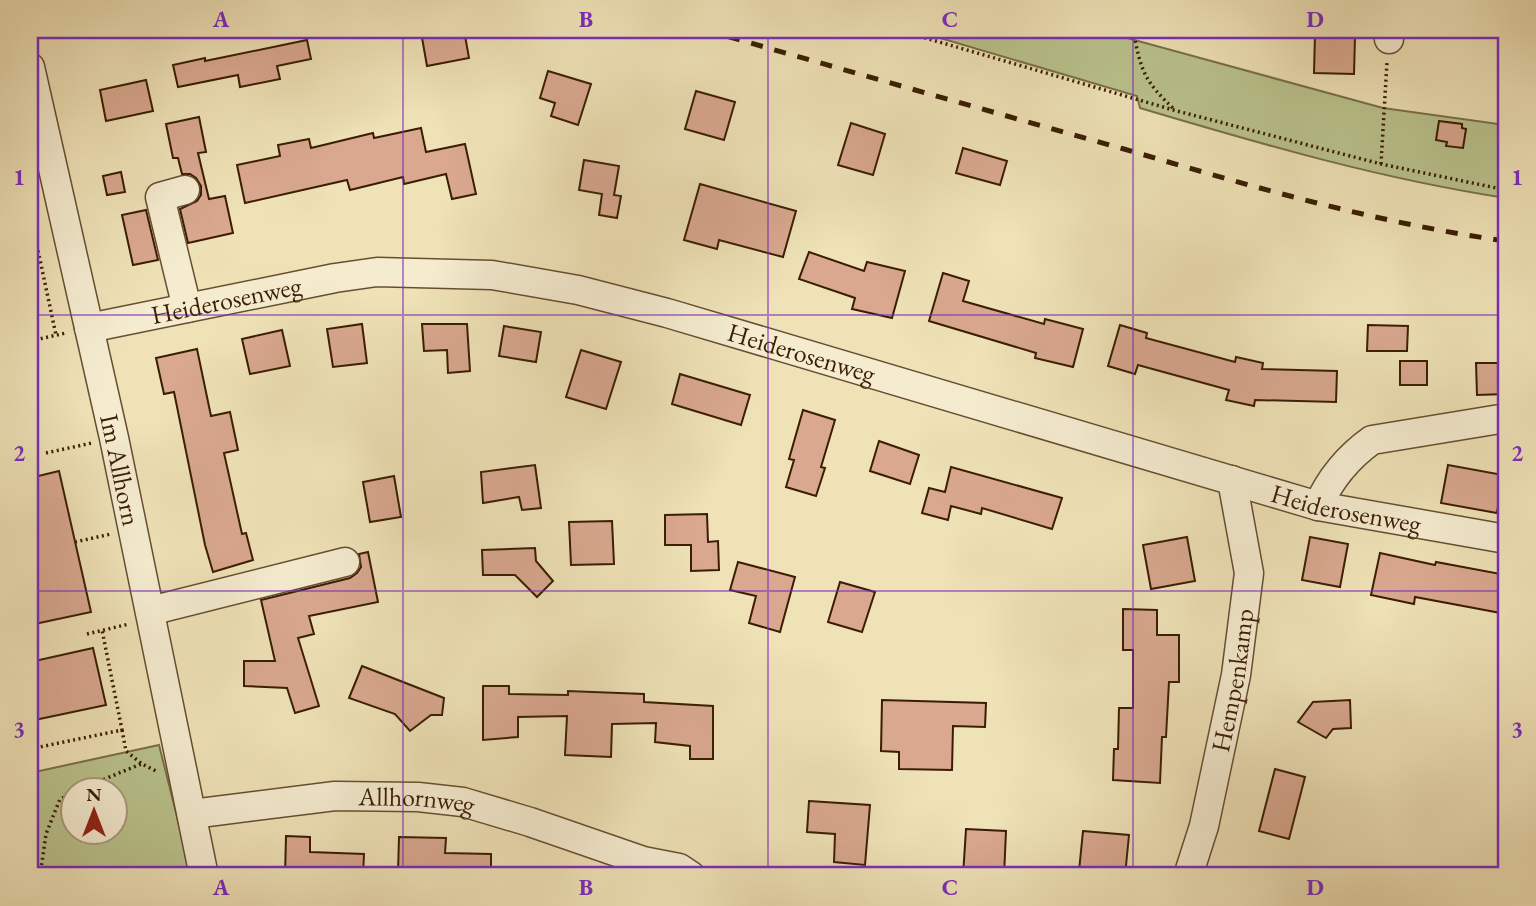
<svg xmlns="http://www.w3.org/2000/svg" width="1536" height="906" viewBox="0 0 1536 906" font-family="'EB Garamond',serif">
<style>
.green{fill:#bac38d;stroke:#7a7048;stroke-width:2;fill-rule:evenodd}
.building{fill:#d9a88f;stroke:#3a1d04;stroke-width:2}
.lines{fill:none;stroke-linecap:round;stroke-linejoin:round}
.minor-casing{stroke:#674e31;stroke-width:31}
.path{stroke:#3a1d04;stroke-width:3.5;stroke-dasharray:2 3.5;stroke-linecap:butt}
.minor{stroke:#f5ecd0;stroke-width:28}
.rail{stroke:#3a1d04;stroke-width:5;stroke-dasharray:12 12;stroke-linecap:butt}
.grid{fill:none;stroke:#7b2cbf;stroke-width:2;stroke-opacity:0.55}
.labels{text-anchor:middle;stroke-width:6;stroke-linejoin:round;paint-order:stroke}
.street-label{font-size:26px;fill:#3a1d04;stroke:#f5ecd0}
.neatline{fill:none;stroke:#7b2cbf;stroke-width:2.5}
.grid-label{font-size:23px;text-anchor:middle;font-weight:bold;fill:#7b2cbf}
</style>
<rect width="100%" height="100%" fill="#efe2b7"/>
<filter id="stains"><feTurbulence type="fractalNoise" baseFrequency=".00286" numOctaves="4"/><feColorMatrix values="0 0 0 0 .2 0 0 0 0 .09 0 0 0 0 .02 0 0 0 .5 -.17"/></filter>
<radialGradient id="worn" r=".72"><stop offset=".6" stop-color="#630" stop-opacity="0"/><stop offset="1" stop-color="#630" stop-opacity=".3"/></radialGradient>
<g class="green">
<path d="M913 30H1125L1127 38 1383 108 1506 125V198C1381 179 1261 144 1140 108L1137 96Z"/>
<path d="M159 745 192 876H30V773ZM74 790H116V832H74Z"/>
</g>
<g class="building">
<polygon points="430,30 464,30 469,58 427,66 421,32"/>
<polygon points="1315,35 1355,37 1354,74 1314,73"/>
<polygon points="307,40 311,59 277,66 280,79 240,87 238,75 178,87 173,65 205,58 205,61"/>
<polygon points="548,71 591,84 578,125 551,116 555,103 540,98"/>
<polygon points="146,80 153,111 106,121 100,90"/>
<polygon points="696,91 735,102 724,140 685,129"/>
<polygon points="199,117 206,152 198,153 209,199 225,196 233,233 188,243 180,209 197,201 201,195 201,186 196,178 190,174 182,174 178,158 173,158 166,124"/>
<polygon points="1439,121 1462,124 1462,128 1466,129 1463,148 1446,146 1447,142 1436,140"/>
<polygon points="851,123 885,134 873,175 838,165"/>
<polygon points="421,128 426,152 465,144 476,194 452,199 446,174 404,184 403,177 350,190 347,180 245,203 237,165 280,156 278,145 309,139 311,148 373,133 374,138"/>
<polygon points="963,148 1007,161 1000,185 956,173"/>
<polygon points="584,160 619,166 614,195 621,196 617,218 599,215 602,194 579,190"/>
<polygon points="121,172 125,192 107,195 103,176"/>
<polygon points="700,184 796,211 783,257 719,240 717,249 684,240"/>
<polygon points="146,210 158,260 133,265 122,215"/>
<polygon points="809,252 864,271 867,262 905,271 892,318 852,309 855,298 799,279"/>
<polygon points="943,273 969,281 963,301 1044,324 1045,319 1083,329 1073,367 1035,358 1036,353 929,321"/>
<polygon points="362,324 367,363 333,367 327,329"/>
<polygon points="422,324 467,324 470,371 448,373 447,350 424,351"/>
<polygon points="1120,325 1147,333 1146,338 1235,362 1236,357 1263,363 1262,369 1337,371 1336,402 1255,400 1254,406 1226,400 1229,390 1138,365 1135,374 1108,366"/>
<polygon points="1368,325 1408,326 1407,351 1367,351"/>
<polygon points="504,326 541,332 536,362 499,356"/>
<polygon points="282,330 290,366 250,374 242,339"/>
<polygon points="197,349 211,416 230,412 238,450 224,453 242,534 246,533 253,560 213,572 205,545 174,392 164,394 156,358"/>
<polygon points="581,350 621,362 606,409 566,397"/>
<rect x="1400" y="361" width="27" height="24"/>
<polygon points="1476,363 1506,363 1506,394 1477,395"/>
<polygon points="680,374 750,395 741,425 672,404"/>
<polygon points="803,410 835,420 821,467 825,468 816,496 786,487 794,460 789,459"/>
<polygon points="879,441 919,455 910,484 870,471"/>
<polygon points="535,465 541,508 522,510 519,497 483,503 481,472"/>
<polygon points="1448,465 1503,475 1497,513 1441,503"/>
<polygon points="951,467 1062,498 1052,529 982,508 981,514 951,506 948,520 922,513 929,488 945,492"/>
<polygon points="59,471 91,612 30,625 30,478"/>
<polygon points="394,476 401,517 370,522 363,482"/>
<polygon points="707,514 708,542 718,541 719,570 691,571 691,545 665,545 665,515"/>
<polygon points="612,521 614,564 571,565 569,522"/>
<polygon points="1187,537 1195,581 1151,589 1143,545"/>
<polygon points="1310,537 1348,544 1340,587 1302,580"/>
<polygon points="535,548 536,561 553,581 537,597 515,575 483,575 482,550"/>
<polygon points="368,552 378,602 309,616 314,634 298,638 319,706 295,713 287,688 244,686 244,661 275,661 261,600 350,578 357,573 361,567 359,554"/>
<polygon points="1380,553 1435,565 1436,562 1506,575 1506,614 1415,597 1414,604 1371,595"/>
<polygon points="738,562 795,577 780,632 749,623 756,596 730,590"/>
<polygon points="840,582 875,592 862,632 828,622"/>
<polygon points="1123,609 1157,610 1157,635 1179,635 1179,682 1169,682 1166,737 1162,737 1160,783 1113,780 1114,749 1118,749 1119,708 1133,708 1133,650 1123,650"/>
<polygon points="93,648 106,705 30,721 30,662"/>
<polygon points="362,666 444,698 442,715 431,715 410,731 395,714 349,698"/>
<polygon points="483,686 509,686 509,694 568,695 568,691 644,694 644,702 713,706 713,759 690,759 690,746 655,742 656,723 612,724 611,757 565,755 567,716 518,717 518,737 483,740"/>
<polygon points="882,700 986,703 985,727 953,726 952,770 899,769 899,752 881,751"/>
<polygon points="1350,700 1351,728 1333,729 1326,738 1298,722 1313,702"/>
<polygon points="1275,769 1305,777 1289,839 1259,831"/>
<polygon points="809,801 870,805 865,865 834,862 835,834 807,832"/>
<polygon points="966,829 1006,831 1004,876 963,876"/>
<polygon points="1083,831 1129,835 1125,876 1108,876 1108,874 1079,871"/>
<polygon points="286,836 310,837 310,852 364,854 363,876 285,876"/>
<polygon points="399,837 446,838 445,853 491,854 491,876 426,876 426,874 398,873"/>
</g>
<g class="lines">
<defs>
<g id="minor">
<polyline points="1389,39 1389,30"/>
<path id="s1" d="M30 67 114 438 204 876"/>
<polyline points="185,190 160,197 187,308"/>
<path id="s2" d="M89 328 335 278 377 272 492 275 578 290 667 313 1318 506 1506 539"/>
<path d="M1318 506C1330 479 1348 457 1372 440L1506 418"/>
<polyline points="150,611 345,562"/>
<path id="s3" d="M192 814 335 796 418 797 463 802 530 822 643 861 679 868 691 876"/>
<path id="s4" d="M1188 876 1204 826 1236 675 1249 573 1232 480"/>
</g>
</defs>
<use href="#minor" class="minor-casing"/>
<g class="path">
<polyline points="898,30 1177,111 1381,164 1506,190"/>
<path d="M1133 30C1141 71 1144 81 1175 110"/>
<polyline points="1381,164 1387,62"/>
<polyline points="30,213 56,335"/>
<polyline points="30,341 66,333"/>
<polyline points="46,453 92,443"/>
<polyline points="75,542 111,534"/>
<polyline points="87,634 129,624"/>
<polyline points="122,730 126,751 142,764 156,771"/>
<polyline points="30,749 122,730 102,630"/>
<polyline points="78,790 141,764"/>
<polyline points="40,876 46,834 60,799 74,793"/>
</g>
<use href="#minor" class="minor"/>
<path class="rail" d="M705 30C845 70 985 110 1124 149 1250 186 1376 223 1506 241"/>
</g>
<path class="grid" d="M403 30V876M768 30V876M1133 30V876M30 315H1506M30 591H1506"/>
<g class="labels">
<g class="street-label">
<text dy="9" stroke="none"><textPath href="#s2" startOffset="140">Heiderosenweg</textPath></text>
<text dy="9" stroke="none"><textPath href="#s2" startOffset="728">Heiderosenweg</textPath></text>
<text dy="9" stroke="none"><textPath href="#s1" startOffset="413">Im Allhorn</textPath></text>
<text dy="9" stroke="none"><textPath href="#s2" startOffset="1295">Heiderosenweg</textPath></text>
<text dy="9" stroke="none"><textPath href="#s4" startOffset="201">Hempenkamp</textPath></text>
<text dy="9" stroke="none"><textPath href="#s3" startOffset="226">Allhornweg</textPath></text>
</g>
</g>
<rect width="1536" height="906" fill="none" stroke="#efe2b7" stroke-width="77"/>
<g transform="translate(94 811)"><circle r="33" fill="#f5ecd0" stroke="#aa997e" stroke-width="2"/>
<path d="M0-5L12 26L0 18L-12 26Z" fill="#8f2418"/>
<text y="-10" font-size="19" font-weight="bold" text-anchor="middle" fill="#3a1d04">N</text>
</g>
<rect x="38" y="38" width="1460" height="829" class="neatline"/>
<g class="grid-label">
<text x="221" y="27">A</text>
<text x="586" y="27">B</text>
<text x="950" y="27">C</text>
<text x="1315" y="27">D</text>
<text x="19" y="185">1</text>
<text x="1517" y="185">1</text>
<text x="19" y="461">2</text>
<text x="1517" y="461">2</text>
<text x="19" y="737">3</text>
<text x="1517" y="737">3</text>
<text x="221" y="895">A</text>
<text x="586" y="895">B</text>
<text x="950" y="895">C</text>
<text x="1315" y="895">D</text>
</g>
<rect width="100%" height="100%" filter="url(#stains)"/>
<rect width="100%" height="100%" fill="url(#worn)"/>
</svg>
